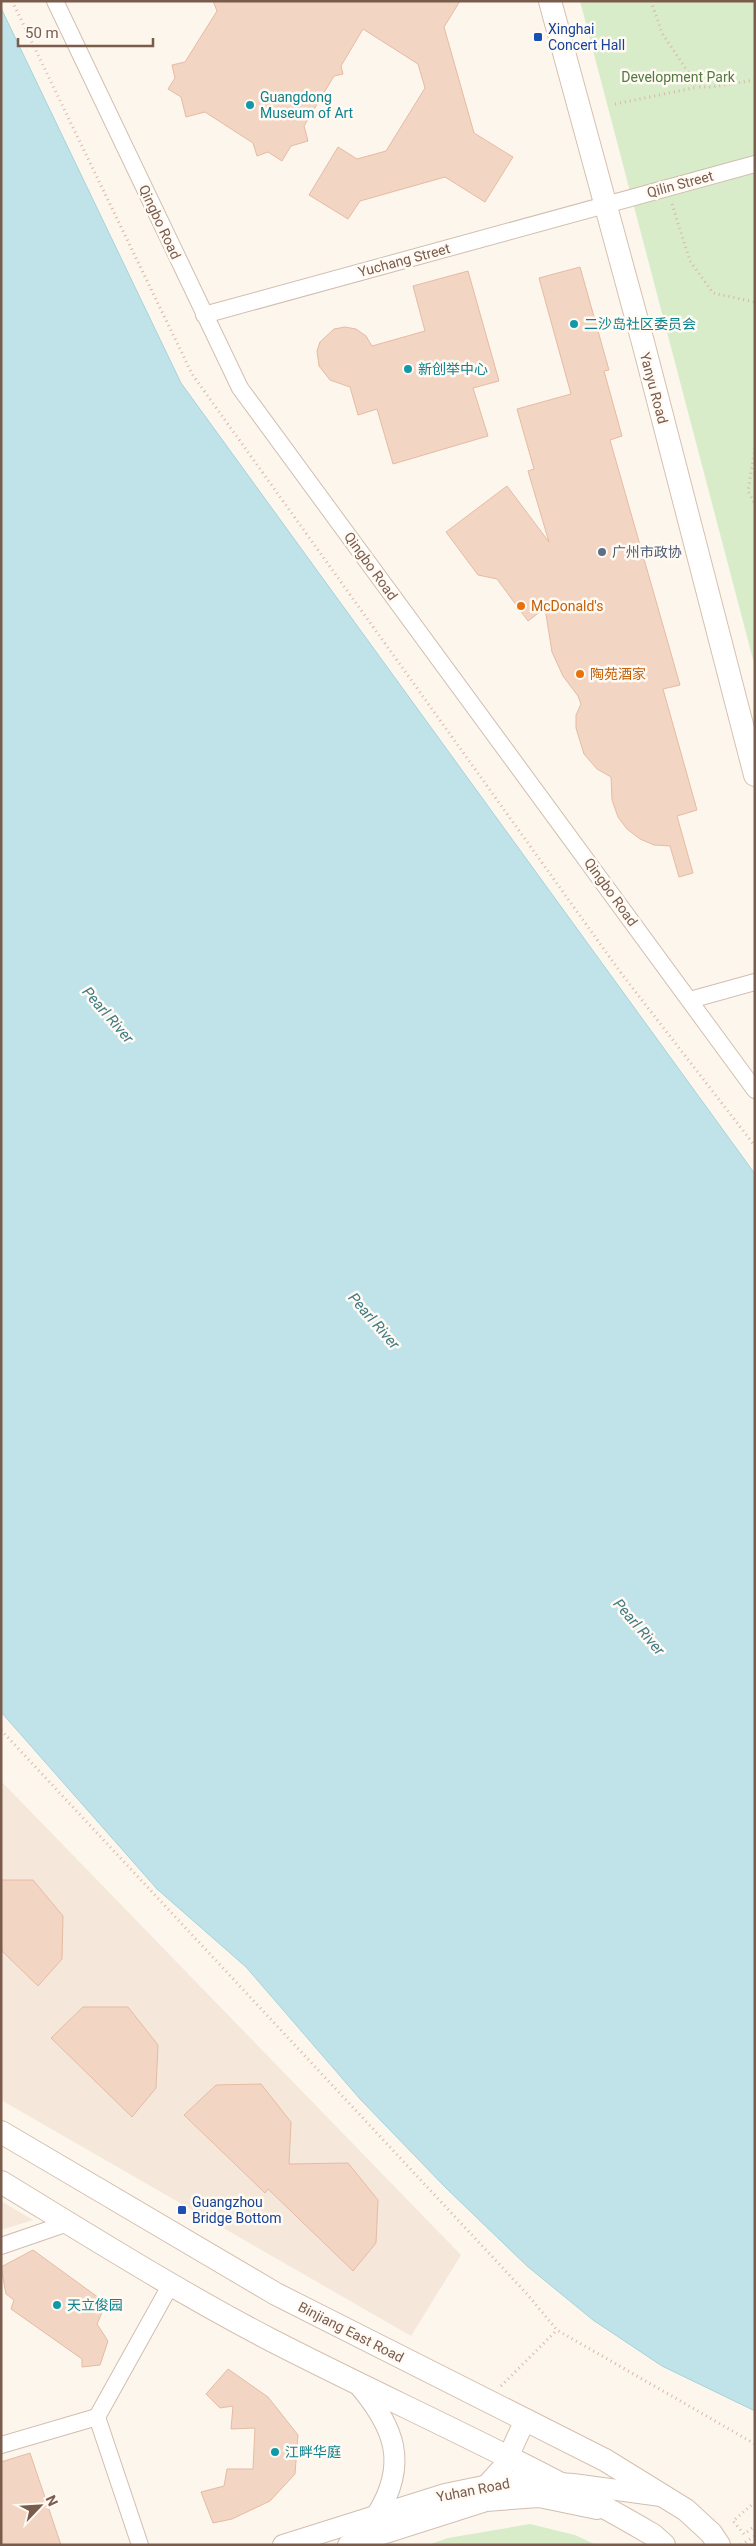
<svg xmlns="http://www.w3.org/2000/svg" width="756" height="2546" viewBox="0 0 756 2546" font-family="Roboto,'Noto Sans SC',sans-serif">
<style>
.residential{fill:#f5e8da}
.green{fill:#d8ecc9}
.water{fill:#bfe3e8;stroke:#a5d3da}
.building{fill:#f3d5c3;stroke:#e6bba3}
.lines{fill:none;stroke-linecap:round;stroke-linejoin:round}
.minor-casing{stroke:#d1beb0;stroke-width:18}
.tertiary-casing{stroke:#d1beb0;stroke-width:22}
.secondary-casing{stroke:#d6c0b0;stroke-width:24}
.path{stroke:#d9b8a5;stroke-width:3;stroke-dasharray:1 4;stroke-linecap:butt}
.minor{stroke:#fff;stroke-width:16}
.tertiary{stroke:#fff;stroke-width:20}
.secondary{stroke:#fff;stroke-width:22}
.transit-dot{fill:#1a4fb4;stroke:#fffaf3;stroke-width:2}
.culture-dot{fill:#0f9aa8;stroke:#fffaf3;stroke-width:2}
.service-dot{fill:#5c6f8a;stroke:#fffaf3;stroke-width:2}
.food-dot{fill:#e8710a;stroke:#fffaf3;stroke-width:2}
.labels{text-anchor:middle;stroke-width:5;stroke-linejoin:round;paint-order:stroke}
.transit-label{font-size:14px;fill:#164399;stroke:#fffaf3;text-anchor:start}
.park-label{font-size:14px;fill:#537a41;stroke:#fffaf3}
.culture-label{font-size:14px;fill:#0d838f;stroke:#fffaf3;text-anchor:start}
.street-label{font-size:14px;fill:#7a5c4d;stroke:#fffaf3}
.service-label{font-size:14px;fill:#4e5e75;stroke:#fffaf3;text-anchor:start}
.food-label{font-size:14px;fill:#c56008;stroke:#fffaf3;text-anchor:start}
.water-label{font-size:15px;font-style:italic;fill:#437c86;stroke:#fffaf3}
</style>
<rect width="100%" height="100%" fill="#fdf6ec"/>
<g class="residential">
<polygon points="1,1781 461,2255 411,2336 1,2100"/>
<polygon points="1,2201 33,2220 1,2230"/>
</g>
<g class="green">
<polygon points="580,1 755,1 755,667"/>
<polygon points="530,2524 575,2535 596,2545 428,2545 448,2538"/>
</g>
<polygon class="water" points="1,8 181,383 755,1174 755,2411 662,2366 593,2320 527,2266 446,2188 360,2099 246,1967 157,1889 1,1712"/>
<g class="building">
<polygon points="213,1 460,1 444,27 474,133 513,157 485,202 445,177 360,201 348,219 309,195 338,147 357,159 386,151 425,88 418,64 363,29 341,66 343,74 334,76 304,126 308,141 291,146 282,161 268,152 257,156 253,143 205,112 186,117 181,97 168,89 175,78 172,65 185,62 217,11"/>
<polygon points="580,267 609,370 604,371 622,436 610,440 680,685 663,689 697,810 677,816 693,873 679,877 670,846 654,845 640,839 627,829 618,817 612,800 611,777 597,769 584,754 576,728 576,715 581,704 578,696 563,676 552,652 545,608 528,621 497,579 478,575 446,532 507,486 549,542 528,471 534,469 517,409 571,394 539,278"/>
<polygon points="468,271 499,381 473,388 488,436 393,464 377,409 358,415 350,387 330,380 319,366 317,351 320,342 334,329 345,327 356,329 366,336 372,346 425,331 413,286"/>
<polygon points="1,1880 33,1880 63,1916 62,1959 38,1986 1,1950"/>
<polygon points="83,2007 128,2007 158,2045 156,2088 132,2117 51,2038"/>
<polygon points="261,2084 291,2122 289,2164 348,2163 378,2200 376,2243 353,2271 268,2189 265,2193 184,2115 216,2085"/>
<polygon points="33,2250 99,2298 103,2310 97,2324 108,2341 100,2365 82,2367 82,2359 11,2309 14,2300 6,2294 1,2267"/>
<polygon points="228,2369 268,2397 298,2435 295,2474 270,2501 232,2519 213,2523 201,2492 224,2486 227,2469 253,2469 255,2428 231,2429 233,2406 220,2408 206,2394"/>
<polygon points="30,2453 61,2545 1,2545 1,2462"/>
</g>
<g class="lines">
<defs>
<g id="minor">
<polyline points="55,1 240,388 755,1090"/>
<polyline points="204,315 755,164"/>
<polyline points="690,1000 755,982"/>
<polyline points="1,2246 68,2223"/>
<polyline points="1,2445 97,2417"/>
<polyline points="140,2545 97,2417 171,2284"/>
</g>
<g id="tertiary">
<path d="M357 2383C395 2427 409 2464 376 2516"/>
<polyline points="483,2489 504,2466 525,2420"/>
<polyline points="283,2545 445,2494 503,2482 530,2481 573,2484 661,2496"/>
<polyline points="348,2545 486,2501 539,2497 597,2509"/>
</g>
<g id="secondary">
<polyline points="550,1 644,346 755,775"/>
<polyline points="1,2132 276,2294 605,2460 686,2510 711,2533 719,2545"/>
<path d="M1 2182C90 2236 177 2291 269 2339 397 2405 529 2462 653 2535L664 2545"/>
</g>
</defs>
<use href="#minor" class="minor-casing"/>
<use href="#tertiary" class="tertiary-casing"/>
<use href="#secondary" class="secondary-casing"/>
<g class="path">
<polyline points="12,1 192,374 621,973 755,1146"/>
<polyline points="651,1 662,33 698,87 712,87 755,80"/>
<polyline points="615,104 698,87"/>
<polyline points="672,204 690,261 713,293 755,302"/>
<polyline points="755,448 748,491 755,505"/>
<polyline points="1,1730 527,2294 557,2330 755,2444"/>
<polyline points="501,2386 557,2330"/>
<polyline points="755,2502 733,2521 744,2534 755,2526"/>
<polyline points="741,2545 755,2536"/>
</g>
<use href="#minor" class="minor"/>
<use href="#tertiary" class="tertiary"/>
<use href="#secondary" class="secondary"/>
</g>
<g class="transit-dot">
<rect x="533" y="32" width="10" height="10" rx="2.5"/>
<rect x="177" y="2205" width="10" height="10" rx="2.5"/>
</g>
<g class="culture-dot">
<circle cx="250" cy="105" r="5"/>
<circle cx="574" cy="324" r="5"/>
<circle cx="408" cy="369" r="5"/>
<circle cx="57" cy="2305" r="5"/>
<circle cx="275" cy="2452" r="5"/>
</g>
<circle class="service-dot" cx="602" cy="552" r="5"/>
<g class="food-dot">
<circle cx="521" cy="606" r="5"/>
<circle cx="580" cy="674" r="5"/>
</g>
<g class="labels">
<g class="transit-label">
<text x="548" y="34">Xinghai<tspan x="548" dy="16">Concert Hall</tspan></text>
<text x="192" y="2207">Guangzhou<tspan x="192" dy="16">Bridge Bottom</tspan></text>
</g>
<g class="park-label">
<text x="678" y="82">Development Park</text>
</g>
<g class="culture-label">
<text x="260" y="102">Guangdong<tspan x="260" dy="16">Museum of Art</tspan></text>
<text x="584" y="329">二沙岛社区委员会</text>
<text x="418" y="374">新创举中心</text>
<text x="67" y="2310">天立俊园</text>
<text x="285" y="2457">江畔华庭</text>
</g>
<g class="street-label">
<text transform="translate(680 184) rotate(-15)" y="5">Qilin Street</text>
<text transform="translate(160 222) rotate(65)" y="5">Qingbo Road</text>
<text transform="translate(404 260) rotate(-15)" y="5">Yuchang Street</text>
<text transform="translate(654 388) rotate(75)" y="5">Yanyu Road</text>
<text transform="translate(371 566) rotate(54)" y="5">Qingbo Road</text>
<text transform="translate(611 892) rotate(54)" y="5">Qingbo Road</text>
<text transform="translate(351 2332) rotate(27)" y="5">Binjiang East Road</text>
<text transform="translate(473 2490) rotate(-11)" y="5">Yuhan Road</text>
</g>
<g class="service-label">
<text x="612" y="557">广州市政协</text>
</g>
<g class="food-label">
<text x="531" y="611">McDonald's</text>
<text x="590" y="679">陶苑酒家</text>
</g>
<g class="water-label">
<text transform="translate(108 1015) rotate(49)" y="5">Pearl River</text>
<text transform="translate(374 1321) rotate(49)" y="5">Pearl River</text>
<text transform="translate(639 1627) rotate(49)" y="5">Pearl River</text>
</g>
</g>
<rect width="756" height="2546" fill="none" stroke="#7a5c4d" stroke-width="5"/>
<g transform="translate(40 2506) rotate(65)" stroke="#fffaf3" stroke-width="4" paint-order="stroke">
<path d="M0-4L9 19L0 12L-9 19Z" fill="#7a5c4d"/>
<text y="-8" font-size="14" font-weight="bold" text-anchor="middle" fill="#7a5c4d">N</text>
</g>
<path d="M18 38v8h135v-8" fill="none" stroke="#7a5c4d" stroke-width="2.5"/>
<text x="25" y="38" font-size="15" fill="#7a5c4d" stroke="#fffaf3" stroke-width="4" paint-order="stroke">50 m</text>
</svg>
